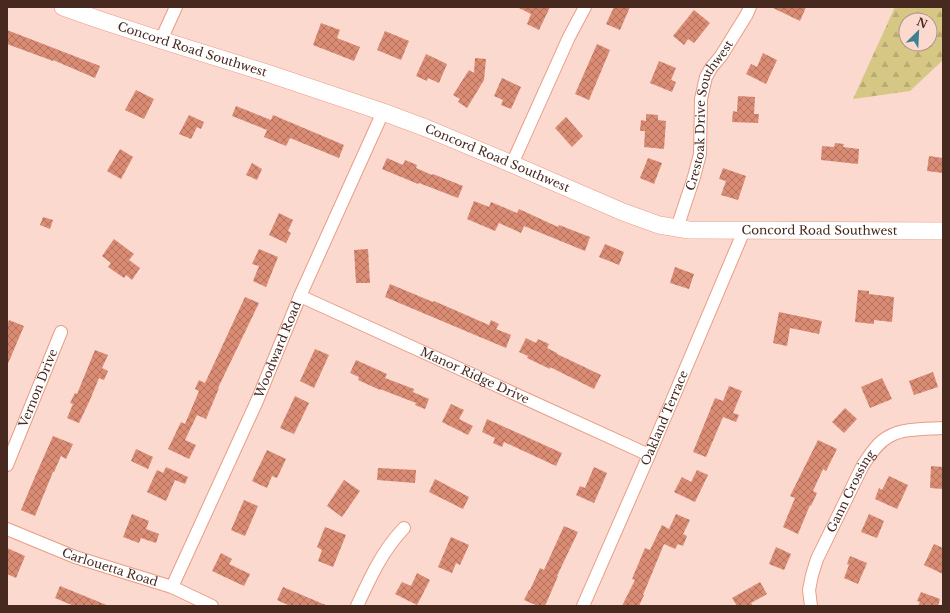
<svg xmlns="http://www.w3.org/2000/svg" width="950" height="613" viewBox="0 0 950 613" font-family="'Libre Baskerville',serif">
<style>
.forest{fill:url(#forest-firs);fill-rule:evenodd}
.building{fill:url(#building-cross-hatch)}
.lines{fill:none;stroke-linecap:round;stroke-linejoin:round}
.street-casing{stroke:#ea9c84;stroke-width:14}
.secondary-casing{stroke:#ea9c84;stroke-width:18}
.street{stroke:#fff;stroke-width:12}
.secondary{stroke:#fff;stroke-width:17}
.labels{text-anchor:middle;stroke-width:4;stroke-linejoin:round;paint-order:stroke}
.street-label{font-size:12px;fill:#48291f;stroke:#fbd9cf}
</style>
<defs>
<pattern id="forest-firs" width="22" height="20" patternUnits="userSpaceOnUse"><rect width="22" height="20" fill="#d6c785"/><path d="M5 1l3.5 6h-7zM16 11l3.5 6h-7z" fill="#b9ab72"/></pattern>
<pattern id="building-cross-hatch" width="8" height="8" patternUnits="userSpaceOnUse"><rect width="8" height="8" fill="#d98b73"/><path d="M0 0l8 8M0 8l8-8" fill="none" stroke="#b2725e"/></pattern>
</defs>
<rect width="100%" height="100%" fill="#fbd9cf"/>
<path class="forest" d="M895 7H943V60L910 91 853 99ZM906 20H930V44H906Z"/>
<g class="building">
<polygon points="517,7 550,7 539,30 527,24 531,14"/>
<polygon points="614,7 630,7 620,30 606,24"/>
<polygon points="771,7 806,7 800,21"/>
<polygon points="694,10 710,23 694,43 688,39 684,45 673,36"/>
<polygon points="321,23 340,30 337,38 360,47 354,61 313,45"/>
<polygon points="7,30 100,66 95,78 53,60 53,61 7,44"/>
<polygon points="385,31 409,41 401,60 377,50"/>
<polygon points="597,44 610,50 589,100 575,94"/>
<polygon points="763,53 777,60 766,84 746,74 751,64 757,67"/>
<polygon points="426,54 447,64 439,83 428,78 427,81 416,76"/>
<polygon points="475,58 486,59 484,80 467,108 458,102 460,99 453,95 469,70 474,73"/>
<polygon points="659,61 676,68 671,80 676,82 672,92 650,83"/>
<polygon points="502,78 521,87 511,109 501,105 503,100 494,96"/>
<polygon points="136,90 154,99 144,119 125,110"/>
<polygon points="738,96 755,97 754,114 759,114 758,123 732,122 733,111 737,112"/>
<polygon points="236,106 271,120 273,115 344,145 339,158 290,138 286,146 264,137 267,130 232,116"/>
<polygon points="646,114 658,115 658,120 666,121 664,149 644,147 645,131 640,131 641,120 646,121"/>
<polygon points="189,115 204,122 201,129 197,127 191,139 179,134"/>
<polygon points="566,117 583,136 572,147 555,128"/>
<polygon points="835,143 844,144 843,147 859,149 858,164 821,160 822,146 834,147"/>
<polygon points="120,149 133,157 121,179 107,171"/>
<polygon points="929,156 943,158 943,173 927,171"/>
<polygon points="387,158 403,165 405,160 417,165 416,168 432,175 433,174 463,186 458,198 419,183 418,184 382,169"/>
<polygon points="648,158 662,163 654,184 640,178"/>
<polygon points="252,163 262,169 257,180 246,175"/>
<polygon points="723,168 746,176 738,200 721,195 726,181 719,179"/>
<polygon points="474,201 489,207 491,202 517,213 519,209 558,227 559,225 590,237 585,251 524,226 521,233 499,223 495,231 467,219"/>
<polygon points="279,213 293,220 288,231 291,233 286,243 269,235"/>
<polygon points="43,217 53,220 50,229 40,225"/>
<polygon points="114,239 134,254 129,260 140,268 132,280 126,275 124,278 108,267 111,263 102,256"/>
<polygon points="605,244 624,252 619,265 599,257"/>
<polygon points="259,249 278,257 266,287 253,281 259,266 252,264"/>
<polygon points="368,249 370,283 356,283 354,250"/>
<polygon points="675,267 694,274 689,289 670,283"/>
<polygon points="390,284 433,302 434,301 489,325 491,320 499,324 496,329 511,335 506,348 385,297"/>
<polygon points="858,290 869,291 869,294 894,297 892,322 874,320 874,324 855,322"/>
<polygon points="245,297 259,303 218,388 219,388 206,419 197,415 185,440 196,445 189,459 168,449 181,422 185,424 199,391 195,389 199,380 205,383"/>
<polygon points="779,312 822,321 819,334 790,328 787,346 773,343"/>
<polygon points="9,320 24,326 7,366 7,325"/>
<polygon points="526,338 536,343 538,339 549,344 547,348 557,353 557,354 601,375 594,389 550,367 550,369 527,358 528,356 519,352"/>
<polygon points="315,349 329,355 314,388 300,381"/>
<polygon points="95,350 108,355 102,368 108,371 104,380 99,378 90,400 79,423 67,418 73,404 70,403 75,393 77,394"/>
<polygon points="356,360 387,374 385,378 414,389 413,392 429,399 425,409 415,405 416,403 380,389 380,390 358,380 359,377 350,373"/>
<polygon points="933,372 938,387 914,395 909,381"/>
<polygon points="882,378 892,399 870,408 861,387"/>
<polygon points="729,386 742,391 733,413 739,415 736,422 723,417 706,457 693,452 715,398 723,401"/>
<polygon points="295,396 309,403 294,434 280,428"/>
<polygon points="451,404 464,410 459,419 473,426 468,435 442,422"/>
<polygon points="845,408 857,419 844,433 832,422"/>
<polygon points="487,419 562,453 556,466 504,442 502,447 493,443 495,438 482,432"/>
<polygon points="53,436 73,444 66,459 61,456 54,472 53,472 35,516 21,510 34,479"/>
<polygon points="818,440 837,449 826,471 823,469 813,491 817,493 811,506 810,505 798,534 783,527 795,498 790,496"/>
<polygon points="136,449 153,457 148,469 131,461"/>
<polygon points="267,450 286,459 277,478 272,476 267,488 252,481"/>
<polygon points="931,466 943,467 943,489 930,488"/>
<polygon points="166,467 188,477 185,484 175,480 166,501 147,492 157,470 163,473"/>
<polygon points="594,467 607,473 594,503 576,495 580,486 585,488"/>
<polygon points="378,468 416,470 415,483 377,480"/>
<polygon points="697,470 708,475 695,502 674,492 682,477 691,482"/>
<polygon points="889,476 908,485 897,509 875,499 879,488 882,490"/>
<polygon points="435,479 469,497 463,509 429,492"/>
<polygon points="344,480 360,491 342,517 327,506"/>
<polygon points="244,500 258,506 245,536 231,530"/>
<polygon points="132,514 149,521 146,529 159,534 156,543 141,538 139,543 123,537"/>
<polygon points="676,514 690,520 683,534 687,536 683,546 678,544 675,549 664,544 643,595 644,595 639,606 622,606 635,580 632,579 645,548 650,550 662,525 669,529"/>
<polygon points="869,514 884,521 877,538 861,532"/>
<polygon points="564,526 578,532 557,576 558,576 545,606 538,606 524,600 529,590 530,590 540,568 544,570"/>
<polygon points="325,527 346,535 333,567 318,561 322,550 317,547"/>
<polygon points="451,537 469,545 460,565 456,563 452,573 438,567"/>
<polygon points="934,544 943,548 943,574 924,565"/>
<polygon points="776,547 791,554 784,570 769,564"/>
<polygon points="7,548 25,556 16,578 7,574"/>
<polygon points="221,553 232,559 229,564 250,574 244,586 212,571"/>
<polygon points="850,556 867,563 858,584 844,578 849,565 847,564"/>
<polygon points="417,573 430,580 417,605 395,594 402,582 411,586"/>
<polygon points="760,582 767,594 751,603 753,606 737,606 732,598"/>
<polygon points="60,586 109,606 74,606 55,598"/>
<polygon points="283,587 328,606 290,606 277,600"/>
<polygon points="921,592 940,599 938,606 918,606 920,602 917,601"/>
</g>
<g class="lines">
<defs>
<g id="street">
<polyline points="161,40 176,7"/>
<polyline points="512,164 569,37 585,7"/>
<path id="s1" d="M677 228 694 177 700 154 701 99 706 77 711 68 721 56 747 14 750 7"/>
<path id="s2" d="M300 296 649 455"/>
<path id="s3" d="M7 465 61 332"/>
<path id="s4" d="M7 529 75 557 172 587 212 606"/>
<path id="s5" d="M172 587 257 401 300 296 383 112"/>
<path d="M357 606C370 578 382 551 404 528"/>
<path id="s6" d="M583 606 649 455 740 240 744 230"/>
<path id="s7" d="M811 606 809 590 812 575 817 559 863 465C870 455 877 443 888 437 902 428 926 429 943 428"/>
</g>
<g id="secondary">
<path id="s8" d="M63 7 97 19 161 40 267 73 383 112 426 128 512 164 623 212 659 225 689 230 943 231"/>
</g>
</defs>
<use href="#street" class="street-casing"/>
<use href="#secondary" class="secondary-casing"/>
<use href="#street" class="street"/>
<use href="#secondary" class="secondary"/>
</g>
<g class="labels">
<g class="street-label">
<text dy="4" stroke="none"><textPath href="#s8" startOffset="136">Concord Road Southwest</textPath></text>
<text dy="4" stroke="none"><textPath href="#s1" startOffset="119">Crestoak Drive Southwest</textPath></text>
<text dy="4" stroke="none"><textPath href="#s8" startOffset="460">Concord Road Southwest</textPath></text>
<text dy="4" stroke="none"><textPath href="#s8" startOffset="796">Concord Road Southwest</textPath></text>
<text dy="4" stroke="none"><textPath href="#s5" startOffset="260">Woodward Road</textPath></text>
<text dy="4" stroke="none"><textPath href="#s2" startOffset="192">Manor Ridge Drive</textPath></text>
<text dy="4" stroke="none"><textPath href="#s3" startOffset="83">Vernon Drive</textPath></text>
<text dy="4" stroke="none"><textPath href="#s6" startOffset="205">Oakland Terrace</textPath></text>
<text dy="4" stroke="none"><textPath href="#s7" startOffset="124">Gann Crossing</textPath></text>
<text dy="4" stroke="none"><textPath href="#s4" startOffset="110">Carlouetta Road</textPath></text>
</g>
</g>
<rect width="950" height="613" fill="none" stroke="#48291f" stroke-width="16"/>
<g transform="translate(918 32) rotate(24)"><circle r="19" fill="#fbd9cf" stroke="#b39389"/>
<path d="M0-3L7 15L0 10L-7 15Z" fill="#3e8091"/>
<text y="-6" font-size="11" font-weight="bold" text-anchor="middle" fill="#48291f">N</text>
</g>
</svg>
